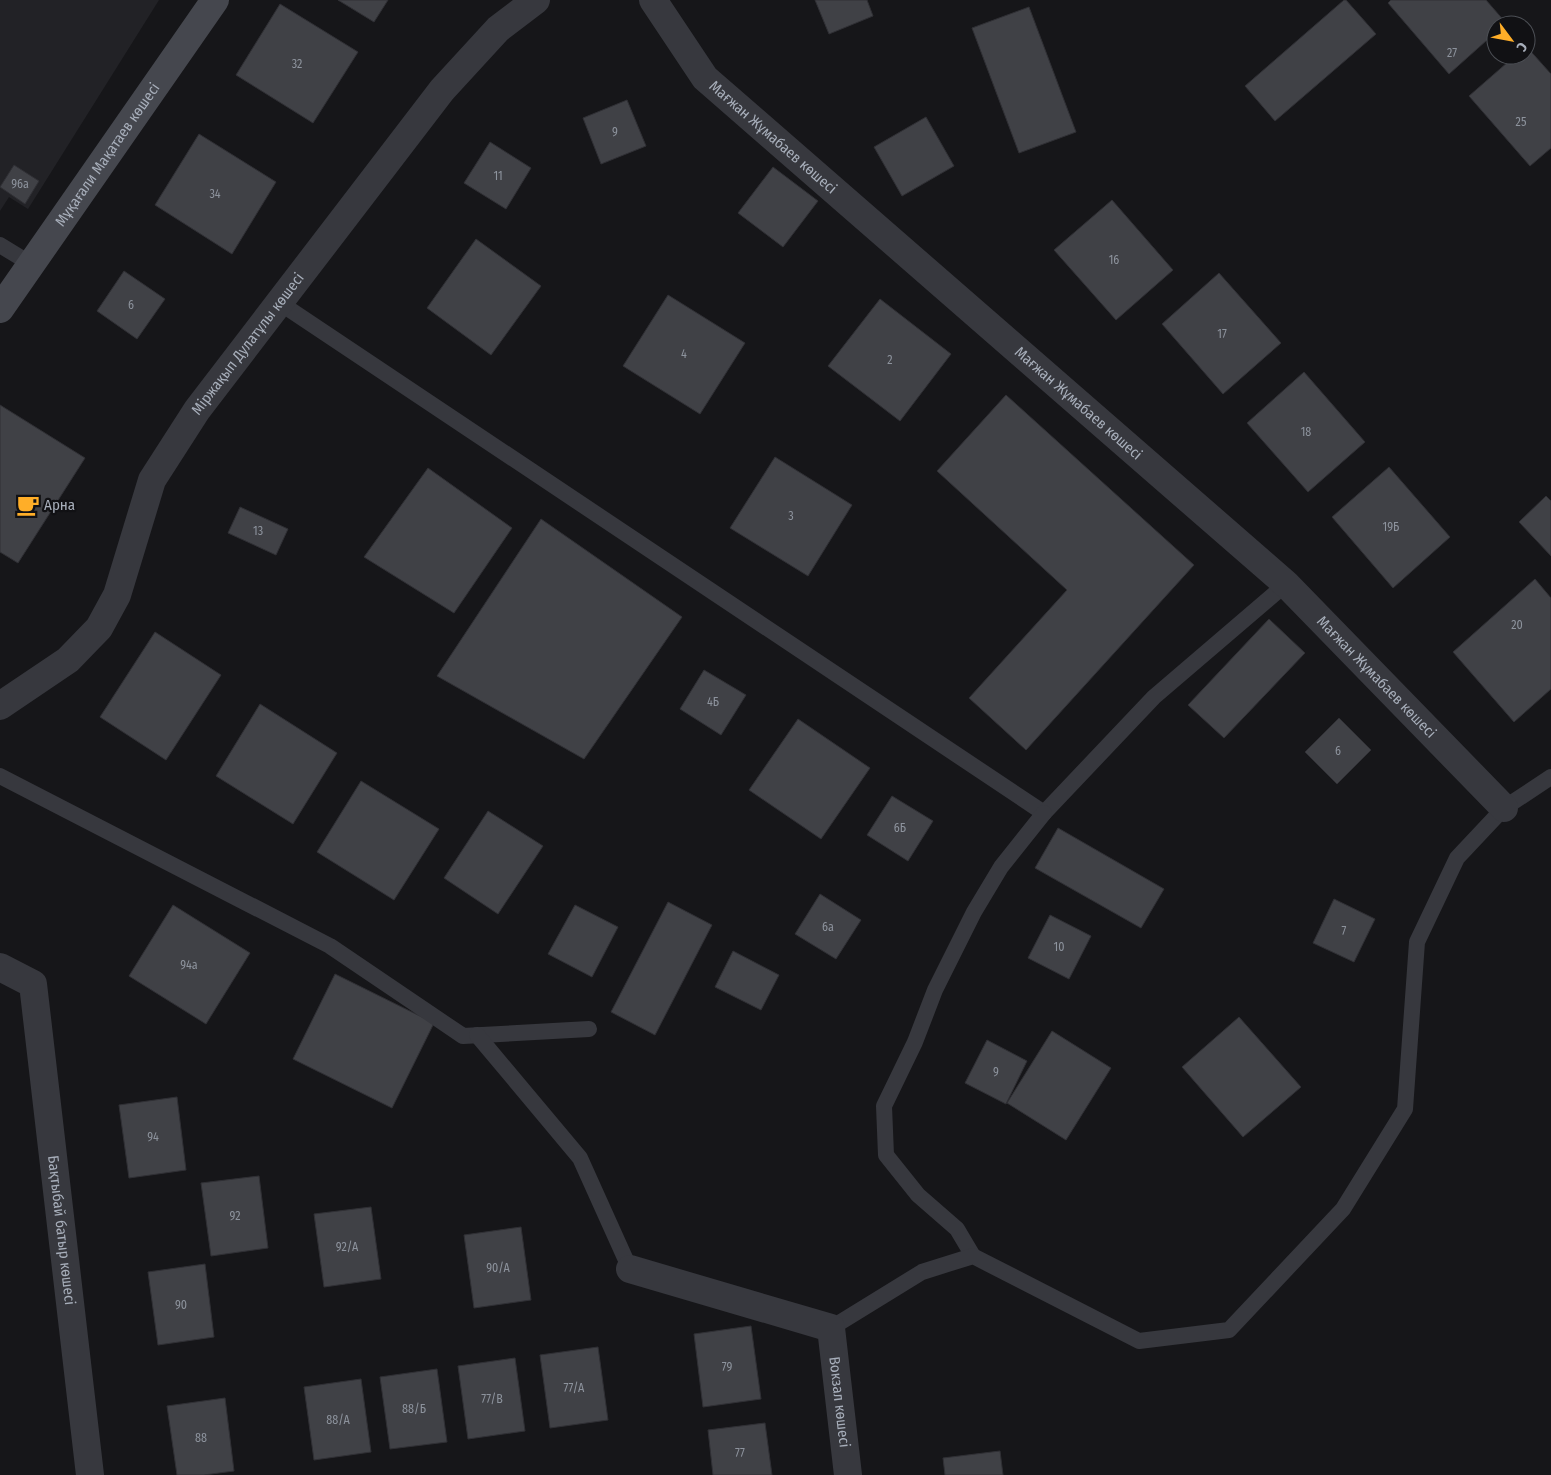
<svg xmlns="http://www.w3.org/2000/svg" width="1551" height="1475" viewBox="0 0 1551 1475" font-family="'Fira Sans Condensed',sans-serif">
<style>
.built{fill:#222226}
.building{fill:#404146;stroke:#303035}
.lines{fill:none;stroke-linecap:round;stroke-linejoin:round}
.lane{stroke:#37383e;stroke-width:16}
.street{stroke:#37383e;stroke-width:28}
.secondary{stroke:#45474e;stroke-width:28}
.labels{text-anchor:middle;stroke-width:4.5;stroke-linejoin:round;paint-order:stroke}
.number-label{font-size:12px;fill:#8d939d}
.street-label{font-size:15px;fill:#a7aeba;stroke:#111114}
.poi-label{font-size:15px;fill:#a7aeba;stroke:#111114;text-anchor:start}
</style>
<rect width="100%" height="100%" fill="#161619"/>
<polygon class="built" points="0,0 159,0 28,209 9,197 0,211"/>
<g class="building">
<polygon points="338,0 388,0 374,22"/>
<polygon points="815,0 867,0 873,16 829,34"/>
<polygon points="1344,0 1346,0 1376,34 1275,121 1245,86"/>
<polygon points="1391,0 1486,0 1506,23 1504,25 1496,25 1496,32 1449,74 1388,3"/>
<polygon points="280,4 358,52 313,123 236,75"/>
<polygon points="1029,7 1076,132 1019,153 972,28"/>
<polygon points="1526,46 1551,74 1551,148 1530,166 1469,96 1516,55 1526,55"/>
<polygon points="627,100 646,146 601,164 583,118"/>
<polygon points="926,117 954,166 902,196 874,147"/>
<polygon points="199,134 276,182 232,254 155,205"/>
<polygon points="490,142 531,168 506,209 464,183"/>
<polygon points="14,165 39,181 25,204 0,187"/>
<polygon points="773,167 818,201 783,247 738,213"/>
<polygon points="1112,200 1173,270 1116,320 1054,250"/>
<polygon points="476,239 541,286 491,355 427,308"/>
<polygon points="124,271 165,299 137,339 97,311"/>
<polygon points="1219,273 1281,343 1223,394 1162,324"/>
<polygon points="668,295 745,343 700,414 623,366"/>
<polygon points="880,299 951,354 900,421 828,366"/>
<polygon points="1304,372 1365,442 1308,492 1247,423"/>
<polygon points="1006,395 1194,565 1026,750 969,698 1067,590 937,471"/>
<polygon points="0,405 85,458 18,563 0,552"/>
<polygon points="775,457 852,505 808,576 730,528"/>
<polygon points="1389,467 1450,537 1393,588 1332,517"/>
<polygon points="428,468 512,528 454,613 364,557"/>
<polygon points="1546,496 1551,501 1551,556 1519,522"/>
<polygon points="240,507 288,529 276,555 228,533"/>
<polygon points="541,519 682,617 584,759 437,676"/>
<polygon points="1535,579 1551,598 1551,689 1514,722 1453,652"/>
<polygon points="1269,619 1305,653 1224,738 1188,705"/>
<polygon points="155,632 221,675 166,760 100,717"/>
<polygon points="704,670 746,695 721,735 680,709"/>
<polygon points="260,704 337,753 293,824 216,776"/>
<polygon points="1339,718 1371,750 1337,784 1305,752"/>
<polygon points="798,719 870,768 821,839 749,790"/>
<polygon points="361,781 439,829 394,900 317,852"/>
<polygon points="892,796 933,821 908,861 867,835"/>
<polygon points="488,811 543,846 498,914 444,878"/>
<polygon points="1058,828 1164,889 1141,928 1035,868"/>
<polygon points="820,894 861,920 836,959 795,934"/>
<polygon points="1334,899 1375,919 1354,962 1313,943"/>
<polygon points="668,902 712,925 655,1035 611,1012"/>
<polygon points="173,905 250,953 206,1024 129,976"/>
<polygon points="575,905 618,927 592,977 548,954"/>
<polygon points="1050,915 1091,936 1069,979 1028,958"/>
<polygon points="733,951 779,975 761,1010 715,987"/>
<polygon points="335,974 434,1023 392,1108 293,1059"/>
<polygon points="1239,1017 1301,1087 1243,1137 1182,1067"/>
<polygon points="1052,1031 1111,1068 1066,1140 1007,1103"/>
<polygon points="987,1040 1027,1061 1006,1104 965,1083"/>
<polygon points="177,1097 186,1170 129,1178 119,1105"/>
<polygon points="259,1176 268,1248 211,1256 201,1183"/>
<polygon points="371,1207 381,1279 324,1287 314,1214"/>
<polygon points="521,1227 531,1300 474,1308 464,1235"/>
<polygon points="205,1264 214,1337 158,1345 148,1272"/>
<polygon points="751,1326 761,1399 703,1407 694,1334"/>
<polygon points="598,1347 608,1420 550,1428 540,1355"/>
<polygon points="515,1358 525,1431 468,1439 458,1366"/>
<polygon points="437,1369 447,1442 390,1449 380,1377"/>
<polygon points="361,1379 371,1452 314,1460 304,1387"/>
<polygon points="225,1398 234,1471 204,1475 177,1475 167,1406"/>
<polygon points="765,1423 772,1475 713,1475 708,1430"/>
<polygon points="1000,1451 1003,1475 945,1475 943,1458"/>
</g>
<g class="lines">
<g class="lane">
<polyline points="0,245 31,264"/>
<polyline points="280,303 1044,813 1154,697 1286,584"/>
<polyline points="0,776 330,946 463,1036 589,1029"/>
<polyline points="477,1035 580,1158 630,1269"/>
<polyline points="973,1256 957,1229 918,1195 886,1155 884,1106 915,1042 935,990 974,912 1001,867 1044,813"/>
<polyline points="831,1328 922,1272 973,1256 1139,1341 1229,1330 1343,1209 1405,1109 1417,942 1457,858 1504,808 1551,777"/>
</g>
<g class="street">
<path id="s1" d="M653 0 705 78 1286 584 1504 808"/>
<path id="s2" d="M0 706 68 660 99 628 117 595 152 480 197 410 442 90 498 29 536 0"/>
<path id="s3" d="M0 967 33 984 90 1475"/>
<path id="s4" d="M630 1269 831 1328 848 1475"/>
</g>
<path class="secondary" id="s5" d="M0 309 215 0"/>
</g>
<defs>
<symbol id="cafe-bare" viewBox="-9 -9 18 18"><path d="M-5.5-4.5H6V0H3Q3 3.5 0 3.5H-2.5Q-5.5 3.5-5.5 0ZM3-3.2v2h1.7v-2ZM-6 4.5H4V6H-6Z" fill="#ffae28" stroke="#111114" stroke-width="2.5" paint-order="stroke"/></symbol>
</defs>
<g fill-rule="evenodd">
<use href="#cafe-bare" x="12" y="489" width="32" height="32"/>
</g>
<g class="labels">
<g class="number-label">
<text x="1452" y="57">27</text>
<text x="297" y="68">32</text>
<text x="1521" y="126">25</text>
<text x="615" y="136">9</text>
<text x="498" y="180">11</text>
<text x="20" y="188">96а</text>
<text x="215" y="198">34</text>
<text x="1114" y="264">16</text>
<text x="131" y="309">6</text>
<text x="1222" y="338">17</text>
<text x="684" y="358">4</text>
<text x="890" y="364">2</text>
<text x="1306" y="436">18</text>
<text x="791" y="520">3</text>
<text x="1391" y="531">19Б</text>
<text x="258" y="535">13</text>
<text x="1517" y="629">20</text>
<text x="713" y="706">4Б</text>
<text x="1338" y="755">6</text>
<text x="900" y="832">6Б</text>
<text x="828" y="931">6а</text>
<text x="1344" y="935">7</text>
<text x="1059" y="951">10</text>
<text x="189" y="969">94а</text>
<text x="996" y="1076">9</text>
<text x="153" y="1141">94</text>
<text x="235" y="1220">92</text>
<text x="347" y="1251">92/А</text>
<text x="498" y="1272">90/А</text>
<text x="181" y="1309">90</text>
<text x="727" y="1371">79</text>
<text x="574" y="1392">77/А</text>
<text x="492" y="1403">77/В</text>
<text x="414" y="1413">88/Б</text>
<text x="338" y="1424">88/А</text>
<text x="201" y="1442">88</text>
<text x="740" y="1457">77</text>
</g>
<g class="street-label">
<text dy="5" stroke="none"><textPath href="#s1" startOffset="184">Мағжан Жұмабаев көшесі</textPath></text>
<text dy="5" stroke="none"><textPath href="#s5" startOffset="188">Мұқағали Мақатаев көшесі</textPath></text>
<text dy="5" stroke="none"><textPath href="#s2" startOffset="451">Міржақып Дулатұлы көшесі</textPath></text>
<text dy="5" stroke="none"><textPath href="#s1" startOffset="589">Мағжан Жұмабаев көшесі</textPath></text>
<text dy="5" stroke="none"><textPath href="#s1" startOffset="994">Мағжан Жұмабаев көшесі</textPath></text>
<text dy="5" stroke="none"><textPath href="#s3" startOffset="285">Бақтыбай батыр көшесі</textPath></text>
<text dy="5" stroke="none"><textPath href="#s4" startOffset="284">Вокзал көшесі</textPath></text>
</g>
<g class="poi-label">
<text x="44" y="510">Арна</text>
</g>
</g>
<g transform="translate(1511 40) rotate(122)"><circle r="24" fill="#111114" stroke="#4d5056"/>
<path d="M0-4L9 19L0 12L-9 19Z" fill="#ffae28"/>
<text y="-8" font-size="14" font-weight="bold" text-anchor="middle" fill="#a7aeba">С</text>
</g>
</svg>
